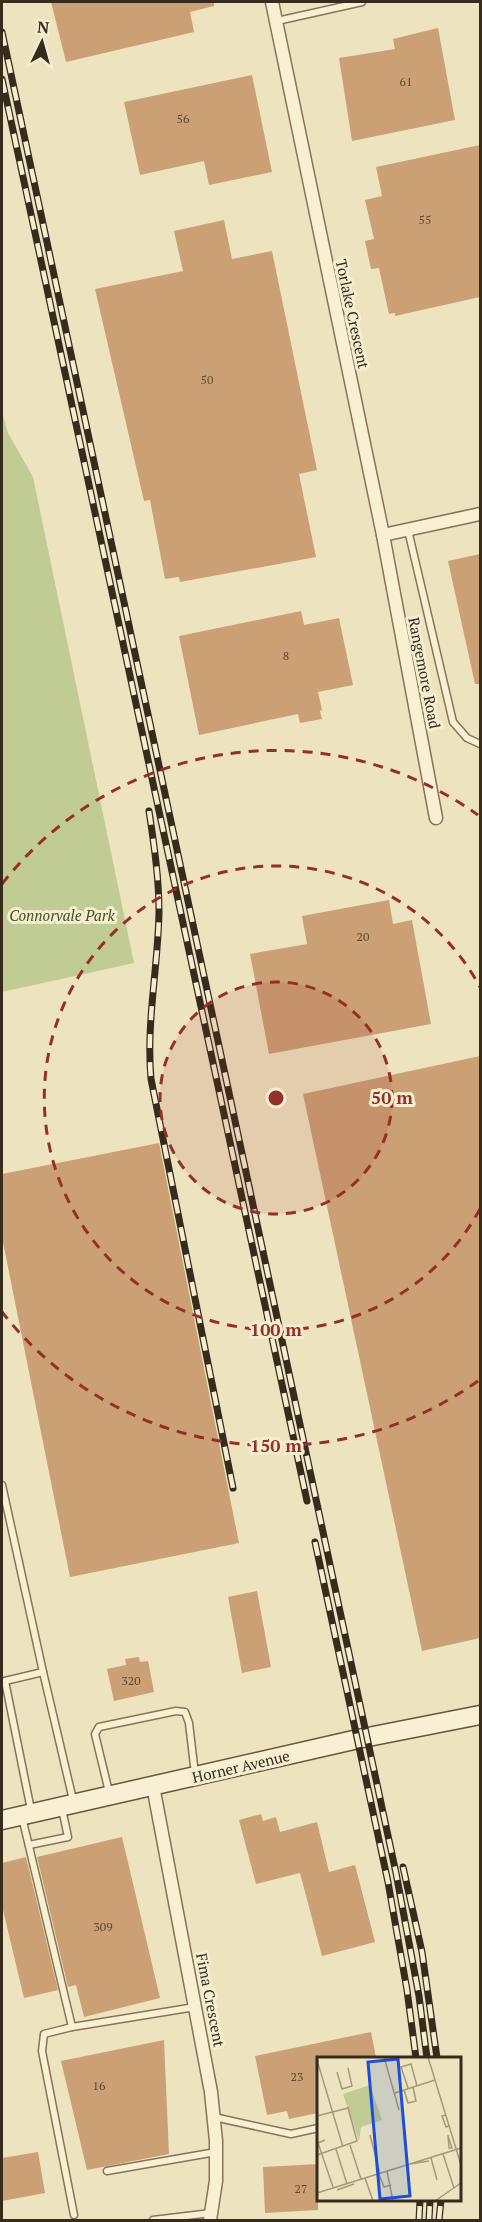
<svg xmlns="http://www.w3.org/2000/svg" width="482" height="2222" viewBox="0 0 482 2222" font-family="'PT Serif',serif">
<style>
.green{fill:#c1cb94}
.building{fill:#cca075}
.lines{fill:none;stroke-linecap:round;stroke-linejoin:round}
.service-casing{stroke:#867458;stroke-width:9}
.minor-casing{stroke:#867458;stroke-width:15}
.secondary-casing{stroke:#68553b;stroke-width:21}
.service{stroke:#f9f0d3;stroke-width:6}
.minor{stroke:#f9f0d3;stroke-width:12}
.secondary{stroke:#f9f0d3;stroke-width:18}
.rail-casing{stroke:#362b1c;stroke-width:7}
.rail{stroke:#f5edcf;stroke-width:4.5;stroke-dasharray:14;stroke-linecap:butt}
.ring{fill:none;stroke:#952f28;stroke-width:3;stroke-dasharray:10 8}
.labels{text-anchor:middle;stroke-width:6;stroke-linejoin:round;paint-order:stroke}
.number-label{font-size:12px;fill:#5c4832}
.street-label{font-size:15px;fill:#362b1c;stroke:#f5edcf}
.park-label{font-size:15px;font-style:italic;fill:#435223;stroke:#f5edcf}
.inset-road{fill:none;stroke:#a4997e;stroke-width:1.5}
.view{fill:#1d4ed8;fill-opacity:0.15;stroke:#1d4ed8;stroke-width:3}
.inset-edge{fill:none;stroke:#362b1c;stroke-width:3}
.centre{fill:#952f28;stroke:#f5edcf;stroke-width:3}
.ring-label{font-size:18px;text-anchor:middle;font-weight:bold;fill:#952f28;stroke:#f5edcf;stroke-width:6;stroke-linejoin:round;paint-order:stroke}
</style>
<rect width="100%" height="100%" fill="#eee3bf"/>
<polygon class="green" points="2,412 8,433 33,477 134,963 2,992"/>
<g class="building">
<polygon points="51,2 214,2 214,6 190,12 194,32 66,62"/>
<polygon points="438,28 455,120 352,141 339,58 395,49 393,39"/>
<polygon points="252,75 272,172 209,185 204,161 140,175 124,102"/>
<polygon points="480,145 480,297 395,316 395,313 389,314 379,268 371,269 365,241 374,239 365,200 382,196 376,167"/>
<polygon points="224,220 232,259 272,251 317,470 299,474 316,557 180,582 179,577 165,579 150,500 144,501 95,289 183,271 174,231"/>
<polygon points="480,554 480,684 475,684 448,561"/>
<polygon points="301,611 304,625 339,618 353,685 318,692 322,710 320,711 322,719 300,723 298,714 199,735 179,636"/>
<polygon points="389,900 393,924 412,920 431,1024 269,1054 250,954 307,944 302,916"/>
<polygon points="480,1056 480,1638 422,1651 303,1094"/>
<polygon points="159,1143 239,1543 70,1577 2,1237 2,1174"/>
<polygon points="257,1591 271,1667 242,1673 228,1597"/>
<polygon points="139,1657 140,1662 148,1661 154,1692 114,1701 107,1669 126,1665 125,1659"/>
<polygon points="261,1814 263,1821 276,1817 280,1832 317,1822 329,1872 355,1865 375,1942 322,1956 300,1873 256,1884 239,1820"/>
<polygon points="122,1837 160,1998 84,2017 76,1985 68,1987 37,1857"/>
<polygon points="26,1857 58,1990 24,1998 2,1906 2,1863"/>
<polygon points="371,2032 376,2058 318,2058 318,2113 289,2119 287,2111 267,2115 255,2056"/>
<polygon points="164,2040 169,2154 87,2170 61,2061"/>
<polygon points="38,2152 45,2193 2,2201 2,2158"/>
<polygon points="318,2164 318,2210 265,2213 263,2167"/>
</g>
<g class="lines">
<defs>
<g id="service">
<polyline points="277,21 362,2"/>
<polyline points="408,530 453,722 467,738 480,744"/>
<polyline points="2,1485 43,1672 5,1681 31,1810"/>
<polyline points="43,1672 73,1800"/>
<polyline points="109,1792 95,1734 99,1727 176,1711 185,1712 189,1723 195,1774"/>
<polyline points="22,1817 72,2027 195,2007"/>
<polyline points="29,1845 68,1837 62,1809"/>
<polyline points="72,2027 44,2034 42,2051 74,2215"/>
<polyline points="214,2117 291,2134 318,2128"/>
<polyline points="107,2171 216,2152"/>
<polyline points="153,2220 211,2213"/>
</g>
<g id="minor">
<polyline points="272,2 383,535 436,818"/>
<polyline points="383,535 480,514"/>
<polyline points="153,1786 211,2092 216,2141 216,2181 210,2220"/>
</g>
<polyline id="secondary" points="2,1820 358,1739 480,1715"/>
</defs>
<use href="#service" class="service-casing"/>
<use href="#minor" class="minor-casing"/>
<use href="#secondary" class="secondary-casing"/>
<use href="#service" class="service"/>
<use href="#minor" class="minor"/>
<use href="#secondary" class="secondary"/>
<defs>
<g id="rail">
<polyline points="2,32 396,1873 419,1996 427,2058"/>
<polyline points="2,79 307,1501"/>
<path d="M149 811C154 844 159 878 159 912 158 968 146 1023 151 1079L233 1488"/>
<polyline points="315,1542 388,1882 407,1990 416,2058"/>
<polyline points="403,1867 422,1952 437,2058"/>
<polyline points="419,2220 420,2200"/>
<polyline points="429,2220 430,2200"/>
<polyline points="439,2220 441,2200"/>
</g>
</defs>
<use href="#rail" class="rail-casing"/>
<use href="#rail" class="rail"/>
</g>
<circle cx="276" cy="1098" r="116" fill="#952f28" fill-opacity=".12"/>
<g class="ring">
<circle cx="276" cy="1098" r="116"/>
<path d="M480 1209A232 232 0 1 1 480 987"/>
<path d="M478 1381A348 348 0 0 1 2 1312M2 884A348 348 0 0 1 478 815"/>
</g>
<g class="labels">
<g class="number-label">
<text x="406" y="86">61</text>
<text x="183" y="123">56</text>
<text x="425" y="224">55</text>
<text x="207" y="384">50</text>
<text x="286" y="660">8</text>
<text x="363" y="941">20</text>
<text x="131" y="1685">320</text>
<text x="103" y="1931">309</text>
<text x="297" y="2081">23</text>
<text x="99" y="2090">16</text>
<text x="301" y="2193">27</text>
</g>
<g class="street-label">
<text transform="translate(352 314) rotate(78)" y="5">Torlake Crescent</text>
<text transform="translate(424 673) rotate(79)" y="5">Rangemore Road</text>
<text transform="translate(241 1767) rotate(-13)" y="5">Horner Avenue</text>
<text transform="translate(210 2000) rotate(79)" y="5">Fima Crescent</text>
</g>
<g class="park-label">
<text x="62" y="921">Connorvale Park</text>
</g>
</g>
<g transform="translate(317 2057)">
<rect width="144" height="144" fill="#eee3bf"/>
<path d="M53 28 65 63 44 70 42 84 26 37Z" fill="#c1cb94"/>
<path class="inset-road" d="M67 0 82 53M111 0 144 108M0 3 26 90M20 15 25 32 35 29 31 11M91 31 84 10 94 7 100 29M87 33 91 46 99 44 96 30M78 36 118 23M129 58 125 59 129 70 132 69M0 59 31 51 40 84 0 98M53 78 63 117M131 78V79L135 91H132L131 79M8 83 1 86 16 130M33 88 44 122M19 92 30 127M126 97 137 131M114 101 120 123M93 107 112 104M70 114 76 144M62 117 67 130 74 128M48 121 56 144M20 133 37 127M0 136 144 91M118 144 144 126"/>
<path class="view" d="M81 2 93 139 63 142 51 5Z"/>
<rect width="144" height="144" class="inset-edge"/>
</g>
<circle cx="276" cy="1098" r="9" class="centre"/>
<g class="ring-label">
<text x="392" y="1104">50 m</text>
<text x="276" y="1336">100 m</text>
<text x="276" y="1452">150 m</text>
</g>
<rect width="482" height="2222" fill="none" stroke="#362b1c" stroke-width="6"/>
<g transform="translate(42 42) rotate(5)" stroke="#f5edcf" stroke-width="4.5" paint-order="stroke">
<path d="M0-4.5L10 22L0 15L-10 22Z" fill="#362b1c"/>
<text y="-9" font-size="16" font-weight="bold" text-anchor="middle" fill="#362b1c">N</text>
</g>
</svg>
